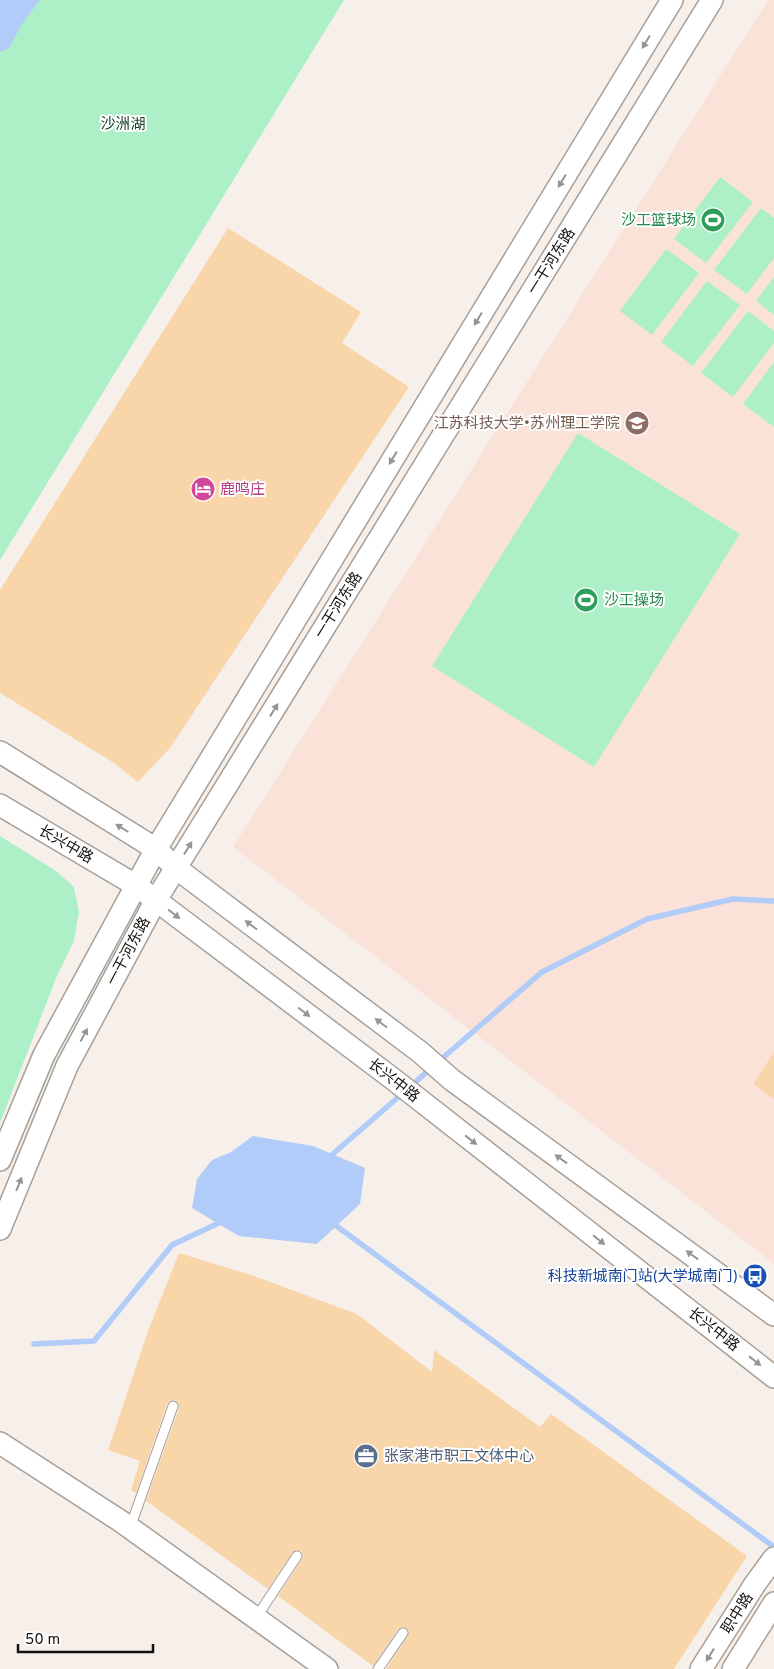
<svg xmlns="http://www.w3.org/2000/svg" width="774" height="1669" viewBox="0 0 774 1669" font-family="Overpass,'Noto Sans SC',sans-serif">
<style>
.industrial{fill:#fae2d8}
.green{fill:#adf0c8}
.water{fill:#b1ccf8}
.lines{fill:none;stroke-linecap:round;stroke-linejoin:round}
.stream{stroke:#b1ccf8;stroke-width:5.5}
.building{fill:#f9d5aa}
.service-casing{stroke:#a69f99;stroke-width:11}
.tertiary-casing{stroke:#a69f99;stroke-width:24}
.service{stroke:#fff;stroke-width:9}
.tertiary{stroke:#fff;stroke-width:21}
.oneway{fill:#969594}
.labels{text-anchor:middle;stroke-width:4;stroke-linejoin:round;paint-order:stroke}
.park-label{font-size:15px;fill:#1a412c;stroke:#fff}
.leisure-label{font-size:15px;fill:#27864d;stroke:#fff;text-anchor:end}
.street-label{font-size:15px;fill:#151311;stroke:#fff}
.education-label{font-size:15px;fill:#785e54;stroke:#fff;text-anchor:end}
.hotel-label{font-size:15px;fill:#b23c85;stroke:#fff;text-anchor:start}
.transit-label{font-size:15px;fill:#164399;stroke:#fff;text-anchor:end}
.service-label{font-size:15px;fill:#4e5e75;stroke:#fff;text-anchor:start}
</style>
<rect width="100%" height="100%" fill="#f7f0ea"/>
<polygon class="industrial" points="768,0 774,0 774,1264 233,847"/>
<g class="green">
<polygon points="0,0 344,0 0,560"/>
<polygon points="720,177 753,202 706,263 674,239"/>
<polygon points="761,208 774,218 774,258 747,294 714,270"/>
<polygon points="666,249 699,273 652,335 620,311"/>
<polygon points="774,277 774,315 756,301"/>
<polygon points="707,281 740,305 693,366 661,342"/>
<polygon points="748,311 774,331 774,343 733,397 701,373"/>
<polygon points="774,362 774,427 743,404"/>
<polygon points="578,433 740,534 594,767 432,666"/>
<polygon points="0,836 56,871 74,887 79,912 74,941 57,976 0,1123"/>
</g>
<g class="water">
<polygon points="0,0 40,0 22,24 9,48 0,52"/>
<polygon points="253,1136 313,1146 365,1168 360,1204 317,1244 239,1236 192,1208 197,1179 212,1160 231,1152"/>
</g>
<g class="lines">
<g class="stream">
<polyline points="438,1062 542,972 647,919 733,899 774,901"/>
<polyline points="410,1087 431,1068"/>
<polyline points="327,1159 403,1093"/>
<polyline points="331,1222 774,1547"/>
<polyline points="34,1344 94,1341 172,1245 223,1221"/>
</g>
</g>
<g class="building">
<polygon points="228,228 361,312 342,343 409,387 170,748 138,782 114,763 0,693 0,590"/>
<polygon points="774,1052 774,1099 753,1084"/>
<polygon points="179,1253 251,1275 357,1314 432,1372 434,1350 540,1427 551,1414 747,1556 674,1669 386,1669 408,1636 408,1630 403,1627 398,1629 373,1666 278,1596 302,1559 303,1556 301,1551 297,1550 292,1553 268,1589 146,1501 179,1408 178,1402 175,1400 169,1401 167,1404 136,1493 131,1490 140,1461 108,1450 148,1331"/>
</g>
<g class="lines">
<defs>
<g id="service">
<polyline points="130,1528 173,1406"/>
<polyline points="256,1618 297,1556"/>
<polyline points="378,1669 403,1633"/>
</g>
<g id="tertiary">
<polyline points="0,752 156,849 176,868 420,1052 452,1080 774,1315"/>
<polyline points="0,805 137,886 393,1079 774,1377"/>
<polyline points="0,1160 44,1055 156,849 672,0"/>
<polyline points="0,1229 67,1066 156,900 712,0"/>
<polyline points="0,1443 119,1520 327,1669"/>
<polyline points="701,1669 755,1584 774,1558"/>
<polyline points="733,1669 774,1603"/>
</g>
</defs>
<use href="#service" class="service-casing"/>
<use href="#tertiary" class="tertiary-casing"/>
<use href="#service" class="service"/>
<use href="#tertiary" class="tertiary"/>
</g>
<defs><path id="oneway-solid" d="M-6-.8H1V-3.2L6.5 0L1 3.2V.8H-6Z" transform="scale(1.25)"/></defs>
<g class="oneway">
<use href="#oneway-solid" transform="translate(646 42) rotate(121)"/>
<use href="#oneway-solid" transform="translate(562 181) rotate(121)"/>
<use href="#oneway-solid" transform="translate(478 319) rotate(121)"/>
<use href="#oneway-solid" transform="translate(393 458) rotate(121)"/>
<use href="#oneway-solid" transform="translate(274 710) rotate(-58)"/>
<use href="#oneway-solid" transform="translate(122 828) rotate(-148)"/>
<use href="#oneway-solid" transform="translate(188 848) rotate(-58)"/>
<use href="#oneway-solid" transform="translate(174 914) rotate(37)"/>
<use href="#oneway-solid" transform="translate(251 925) rotate(-143)"/>
<use href="#oneway-solid" transform="translate(304 1012) rotate(37)"/>
<use href="#oneway-solid" transform="translate(381 1023) rotate(-143)"/>
<use href="#oneway-solid" transform="translate(84 1035) rotate(-62)"/>
<use href="#oneway-solid" transform="translate(471 1140) rotate(38)"/>
<use href="#oneway-solid" transform="translate(561 1159) rotate(-144)"/>
<use href="#oneway-solid" transform="translate(19 1184) rotate(-68)"/>
<use href="#oneway-solid" transform="translate(599 1240) rotate(38)"/>
<use href="#oneway-solid" transform="translate(692 1255) rotate(-144)"/>
<use href="#oneway-solid" transform="translate(755 1361) rotate(38)"/>
<use href="#oneway-solid" transform="translate(710 1655) rotate(122)"/>
</g>
<defs>
<symbol id="stadium-disc" viewBox="-11 -11 22 22"><circle r="9.5" fill="#2e9e5b" stroke="#fff"/><path d="M0-5a6.5 5 0 1 0 0 10a6.5 5 0 1 0 0-10ZM-3.5-1.8h7v3.6h-7Z" fill="#fff"/></symbol>
<symbol id="school-disc" viewBox="-11 -11 22 22"><circle r="9.5" fill="#8d6e63" stroke="#fff"/><path d="M0-5L7-2L0 1L-7-2ZM-4 1L0 2.5L4 1V4Q0 6-4 4Z" fill="#fff"/></symbol>
<symbol id="hotel-disc" viewBox="-11 -11 22 22"><circle r="9.5" fill="#d1479c" stroke="#fff"/><path d="M-6-4.5h1.5V1H6V5H4.5V3h-9V5H-6ZM-4 0a1.8 1.8 0 1 1 3.6 0ZM.5 0V-2.5h3Q6-2.5 6 0Z" fill="#fff"/></symbol>
<symbol id="bus-disc" viewBox="-11 -11 22 22"><circle r="9.5" fill="#1a4fb4" stroke="#fff"/><path d="M-5-6H5V4H4V6H2V4H-2V6H-4V4H-5ZM-3.5-4V0h7V-4ZM-3.5 1.2v1.5H-2V1.2ZM2 1.2v1.5H3.5V1.2Z" fill="#fff"/></symbol>
<symbol id="office-disc" viewBox="-11 -11 22 22"><circle r="9.5" fill="#5c6f8a" stroke="#fff"/><path d="M-6-3h4V-5.5h4V-3h4V5H-6ZM-1-4.5V-3h2v-1.5ZM-6 0V1H6V0Z" fill="#fff"/></symbol>
</defs>
<g fill-rule="evenodd">
<use href="#stadium-disc" x="699" y="206" width="28" height="28"/>
<use href="#school-disc" x="623" y="409" width="28" height="28"/>
<use href="#hotel-disc" x="189" y="475" width="28" height="28"/>
<use href="#stadium-disc" x="572" y="586" width="28" height="28"/>
<use href="#bus-disc" x="741" y="1262" width="28" height="28"/>
<use href="#office-disc" x="352" y="1442" width="28" height="28"/>
</g>
<g class="labels">
<g class="park-label">
<text x="123" y="129">沙洲湖</text>
</g>
<g class="leisure-label">
<text x="696" y="225">沙工篮球场</text>
<text x="604" y="605" text-anchor="start">沙工操场</text>
</g>
<g class="street-label">
<text transform="translate(551 261) rotate(-58)" y="5">一干河东路</text>
<text transform="translate(338 605) rotate(-58)" y="5">一干河东路</text>
<text transform="translate(66 844) rotate(30)" y="5">长兴中路</text>
<text transform="translate(128 951) rotate(-62)" y="5">一干河东路</text>
<text transform="translate(394 1080) rotate(38)" y="5">长兴中路</text>
<text transform="translate(714 1329) rotate(38)" y="5">长兴中路</text>
<text transform="translate(737 1613) rotate(-58)" y="5">职中路</text>
</g>
<g class="education-label">
<text x="620" y="428">江苏科技大学•苏州理工学院</text>
</g>
<g class="hotel-label">
<text x="220" y="494">鹿鸣庄</text>
</g>
<g class="transit-label">
<text x="738" y="1281">科技新城南门站(大学城南门)</text>
</g>
<g class="service-label">
<text x="384" y="1461">张家港市职工文体中心</text>
</g>
</g>
<path d="M18 1644v8h135v-8" fill="none" stroke="#151311" stroke-width="2.5"/>
<text x="25" y="1644" font-size="15" fill="#151311" stroke="#ffffff" stroke-width="4" paint-order="stroke">50 m</text>
</svg>
